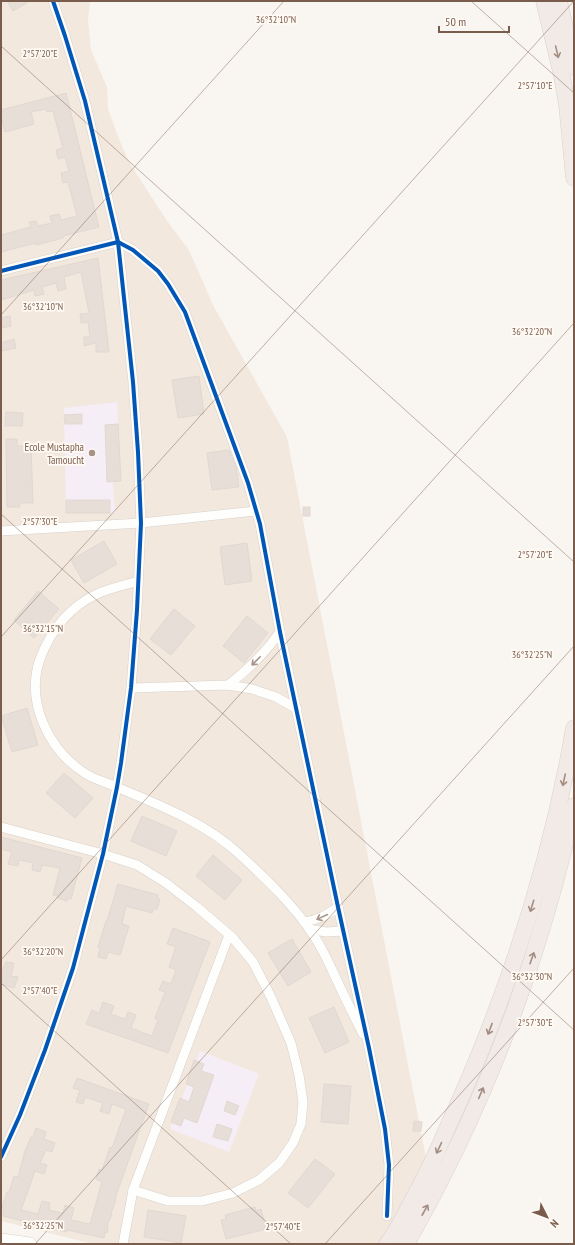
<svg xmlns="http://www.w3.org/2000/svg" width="575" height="1245" viewBox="0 0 575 1245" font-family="'PT Sans Narrow',sans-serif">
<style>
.residential{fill:#f2e8de}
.education{fill:#f6eef6}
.building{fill:#e6ded7;stroke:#e2d8d2}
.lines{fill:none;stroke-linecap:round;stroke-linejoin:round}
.street-casing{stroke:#d7d1cb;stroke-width:10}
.secondary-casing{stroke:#d9d2cb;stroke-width:14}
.highway-casing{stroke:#dad1cc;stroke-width:17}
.street{stroke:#fefefd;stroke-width:9}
.secondary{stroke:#fefefd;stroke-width:13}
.highway{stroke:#f2eae7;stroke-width:16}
.cycleway-casing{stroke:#fffaf3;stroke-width:6}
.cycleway{stroke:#0057b8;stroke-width:4}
.oneway{stroke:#a48e83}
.oneway2{stroke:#a8958b}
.ticks{fill:none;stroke:#7a5c4d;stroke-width:1;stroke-opacity:0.45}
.poi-dot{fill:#a69286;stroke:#fffaf3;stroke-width:1.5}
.labels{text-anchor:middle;stroke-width:3.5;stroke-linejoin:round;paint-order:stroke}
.poi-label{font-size:11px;fill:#7a5c4d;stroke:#fffaf3;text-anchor:end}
.ticks-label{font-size:10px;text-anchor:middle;fill:#7a5c4d;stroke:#fffaf3;stroke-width:3.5;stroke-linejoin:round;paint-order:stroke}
</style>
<rect width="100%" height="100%" fill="#f9f5f0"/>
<polygon class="residential" points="1,1 90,1 88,20 91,50 107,87 108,109 119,139 129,162 167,221 189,250 213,305 287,437 426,1158 382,1242 379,1244 93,1244 1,1221"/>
<g class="education">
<polygon points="117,402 121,481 113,482 115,513 66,513 64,408"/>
<polygon points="200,1051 259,1074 229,1152 170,1129"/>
</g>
<g class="building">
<polygon points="7,1 30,1 13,11"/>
<polygon points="66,93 99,227 63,236 63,238 36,245 36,243 1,252 1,235 31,227 29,222 36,221 38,226 52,223 50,216 59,214 61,220 77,216 68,182 63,183 61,173 69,171 65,157 58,159 56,150 63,148 53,111 47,112 46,109 31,112 34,124 5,132 2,121 1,121 1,110"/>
<polygon points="98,258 109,352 96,352 96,343 84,346 84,337 90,337 88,322 81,323 80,314 89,313 81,272 64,277 66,289 58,291 56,283 42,287 44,294 35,296 34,290 1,300 1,280"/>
<polygon points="10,316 11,326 1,328 1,318"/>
<polygon points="14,339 16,348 1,351 1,343"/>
<polygon points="199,376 204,414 178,418 172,380"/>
<polygon points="6,412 23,413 22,426 5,426"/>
<polygon points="82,414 82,424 65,424 64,415"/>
<polygon points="118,424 121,481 107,482 105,425"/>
<polygon points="6,439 17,439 17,446 31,446 33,503 20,503 20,507 7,507"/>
<polygon points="229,450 236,467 239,487 212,490 207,453"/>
<rect x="66" y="500" width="44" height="13"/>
<rect x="303" y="507" width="7" height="9"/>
<polygon points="104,541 117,564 84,583 71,560"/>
<polygon points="247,543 252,581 225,585 220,547"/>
<polygon points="38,591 59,609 34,638 14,620"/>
<polygon points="174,609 195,626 171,655 150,639"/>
<polygon points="247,616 268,633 244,663 223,646"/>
<polygon points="27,708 38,745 12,752 1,716"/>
<polygon points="64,773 93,798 75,818 46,793"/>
<polygon points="142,816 177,831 166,856 131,841"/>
<polygon points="1,837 82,858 71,899 67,898 67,901 57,898 58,896 53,895 60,868 42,865 40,872 32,870 33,863 19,860 18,866 8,864 12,852 1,849"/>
<polygon points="213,855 242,880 225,900 196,876"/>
<polygon points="118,884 158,895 157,899 160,899 157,909 154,909 152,913 126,906 122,924 129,926 120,955 108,952 106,959 98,957 100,948 98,947 106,921 107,921"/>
<polygon points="173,928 210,942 168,1053 86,1024 92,1010 99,1013 103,1002 114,1006 111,1014 125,1019 128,1012 136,1015 131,1028 152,1036 158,1020 155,1018 165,992 159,990 163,981 171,984 176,970 169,967 176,947 167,944"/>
<polygon points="292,939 311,972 288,986 268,953"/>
<polygon points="6,962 14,963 11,976 18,977 14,988 1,984 1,969 3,969"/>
<polygon points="334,1007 349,1042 325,1053 309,1018"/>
<polygon points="194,1060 204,1064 201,1071 214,1075 197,1123 184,1118 181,1126 171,1122 180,1098 189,1102 194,1087 186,1084"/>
<polygon points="77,1078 149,1104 115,1198 116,1199 111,1214 112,1215 108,1223 107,1233 105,1232 104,1238 67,1230 67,1232 38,1226 38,1225 3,1216 4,1211 1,1210 7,1192 9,1192 14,1176 18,1177 25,1151 31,1137 33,1137 36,1128 46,1132 44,1139 55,1143 52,1152 46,1150 40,1163 47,1165 44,1174 35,1171 21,1210 38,1214 42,1201 50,1203 49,1210 63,1213 65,1205 74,1208 71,1220 90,1224 102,1182 96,1179 99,1169 102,1170 110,1147 112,1148 126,1109 112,1104 109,1114 100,1111 103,1103 85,1097 83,1104 76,1102 80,1090 73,1088"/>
<polygon points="324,1084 351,1086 348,1124 321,1122"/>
<polygon points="227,1101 239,1106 235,1115 224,1111"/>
<polygon points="414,1121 422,1122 421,1131 413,1131"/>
<polygon points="217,1124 232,1129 228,1141 213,1137"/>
<polygon points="315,1159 335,1174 308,1208 288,1193"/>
<polygon points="255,1207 256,1211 261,1209 266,1229 226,1239 221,1220 226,1219 225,1215"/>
<polygon points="148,1210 186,1216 181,1243 144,1237"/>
</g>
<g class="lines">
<defs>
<g id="street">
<polyline points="1,271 118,242 133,250 158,271 168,284 185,312 248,483 260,524 280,632 338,907 369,1048 385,1129 389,1165 387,1216"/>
<polyline points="1,531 141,523 256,511"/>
<path d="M138 581C125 585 110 588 97 594 69 607 51 630 40 659 25 702 49 751 86 774 96 780 108 783 119 788 161 806 204 822 238 853 264 877 295 906 314 936 322 948 328 961 334 974 343 994 353 1014 363 1034"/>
<path d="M228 685C248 670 265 653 280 632"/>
<polyline points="131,688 228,685 252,689 276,697 297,709"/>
<polyline points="1,827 103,854 137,865 166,883 197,907 232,937 253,962 270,995 291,1043 299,1075 303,1102 301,1124 293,1143 279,1163 259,1180 233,1193 202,1201 168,1201 133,1190"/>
<path d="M304 922C318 920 327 915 338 907"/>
<polyline points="309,929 326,932 343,931"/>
<polyline points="1,1157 20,1115 45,1050 73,968 103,854 117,787 121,763 131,688 137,610 141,523 138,452 133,382 118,242 85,101 65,36 53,1"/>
<polyline points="123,1244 133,1190 229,935"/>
</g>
<polyline id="secondary" points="1,1240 30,1244"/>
<g id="highway">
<polyline points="544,1 562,76 567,105 574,178"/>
<polyline points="559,1 574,67"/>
<path d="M387 1244C396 1233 402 1220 409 1207 422 1183 435 1157 446 1131 505 1003 550 867 574 728"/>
<path d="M406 1244C484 1108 540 959 574 806"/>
</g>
</defs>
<use href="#street" class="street-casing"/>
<use href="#secondary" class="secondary-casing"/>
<use href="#highway" class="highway-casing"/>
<use href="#street" class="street"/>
<use href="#secondary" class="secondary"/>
<use href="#highway" class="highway"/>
<defs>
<g id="cycleway">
<polyline points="1,271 118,242 133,250 158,271 168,284 185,312 248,483 260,524 280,632 338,907 369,1048 385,1129 389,1165 387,1216"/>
<polyline points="1,1157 20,1115 45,1050 73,968 103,854 117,787 121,763 131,688 137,610 141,523 138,452 133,382 118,242 85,101 65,36 53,1"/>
</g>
</defs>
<use href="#cycleway" class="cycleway-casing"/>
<use href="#cycleway" class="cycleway"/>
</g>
<defs><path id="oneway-shaft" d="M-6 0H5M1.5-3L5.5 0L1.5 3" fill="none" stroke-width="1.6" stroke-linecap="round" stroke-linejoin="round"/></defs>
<g class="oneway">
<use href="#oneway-shaft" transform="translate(557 52) rotate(77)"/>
<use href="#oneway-shaft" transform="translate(564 780) rotate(102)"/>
<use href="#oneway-shaft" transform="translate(532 906) rotate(107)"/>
<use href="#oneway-shaft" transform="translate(532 958) rotate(-71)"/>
<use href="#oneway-shaft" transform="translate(490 1029) rotate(111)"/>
<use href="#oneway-shaft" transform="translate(481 1093) rotate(-67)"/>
<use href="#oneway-shaft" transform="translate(439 1148) rotate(115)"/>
<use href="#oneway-shaft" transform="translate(425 1210) rotate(-61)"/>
</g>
<g class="oneway2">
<use href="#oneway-shaft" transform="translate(256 661) rotate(135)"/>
<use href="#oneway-shaft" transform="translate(322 917) rotate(155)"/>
</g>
<path class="ticks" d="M471 1 574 93M1 46 574 562M1 315 284 1M1 514 574 1030M1 637 574 1M1 960 574 323M1 983 291 1244M35 1244 574 646M325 1244 574 968"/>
<circle class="poi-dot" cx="92" cy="453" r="4"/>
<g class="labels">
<g class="poi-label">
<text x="84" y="451">Ecole Mustapha<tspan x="84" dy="13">Tamoucht</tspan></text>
</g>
</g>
<g class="ticks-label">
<text x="276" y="23">36°32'10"N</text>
<text x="40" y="57">2°57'20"E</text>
<text x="535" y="89">2°57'10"E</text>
<text x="43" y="310">36°32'10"N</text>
<text x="532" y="335">36°32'20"N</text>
<text x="40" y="525">2°57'30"E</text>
<text x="535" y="558">2°57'20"E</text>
<text x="43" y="632">36°32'15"N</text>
<text x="532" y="658">36°32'25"N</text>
<text x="43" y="955">36°32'20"N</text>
<text x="532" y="980">36°32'30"N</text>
<text x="40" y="994">2°57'40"E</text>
<text x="535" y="1026">2°57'30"E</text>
<text x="43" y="1229">36°32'25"N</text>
<text x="283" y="1230">2°57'40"E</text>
</g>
<rect width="575" height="1245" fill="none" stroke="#7a5c4d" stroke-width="4"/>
<g transform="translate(547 1217) rotate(132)" stroke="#fffaf3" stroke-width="3" paint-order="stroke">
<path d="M0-3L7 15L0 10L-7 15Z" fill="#7a5c4d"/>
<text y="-6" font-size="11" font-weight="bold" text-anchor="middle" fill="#7a5c4d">N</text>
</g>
<path d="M439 26v6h70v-6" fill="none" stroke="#7a5c4d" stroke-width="2"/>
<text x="445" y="26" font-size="12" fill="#7a5c4d" stroke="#fffaf3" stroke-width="3" paint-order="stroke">50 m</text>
</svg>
